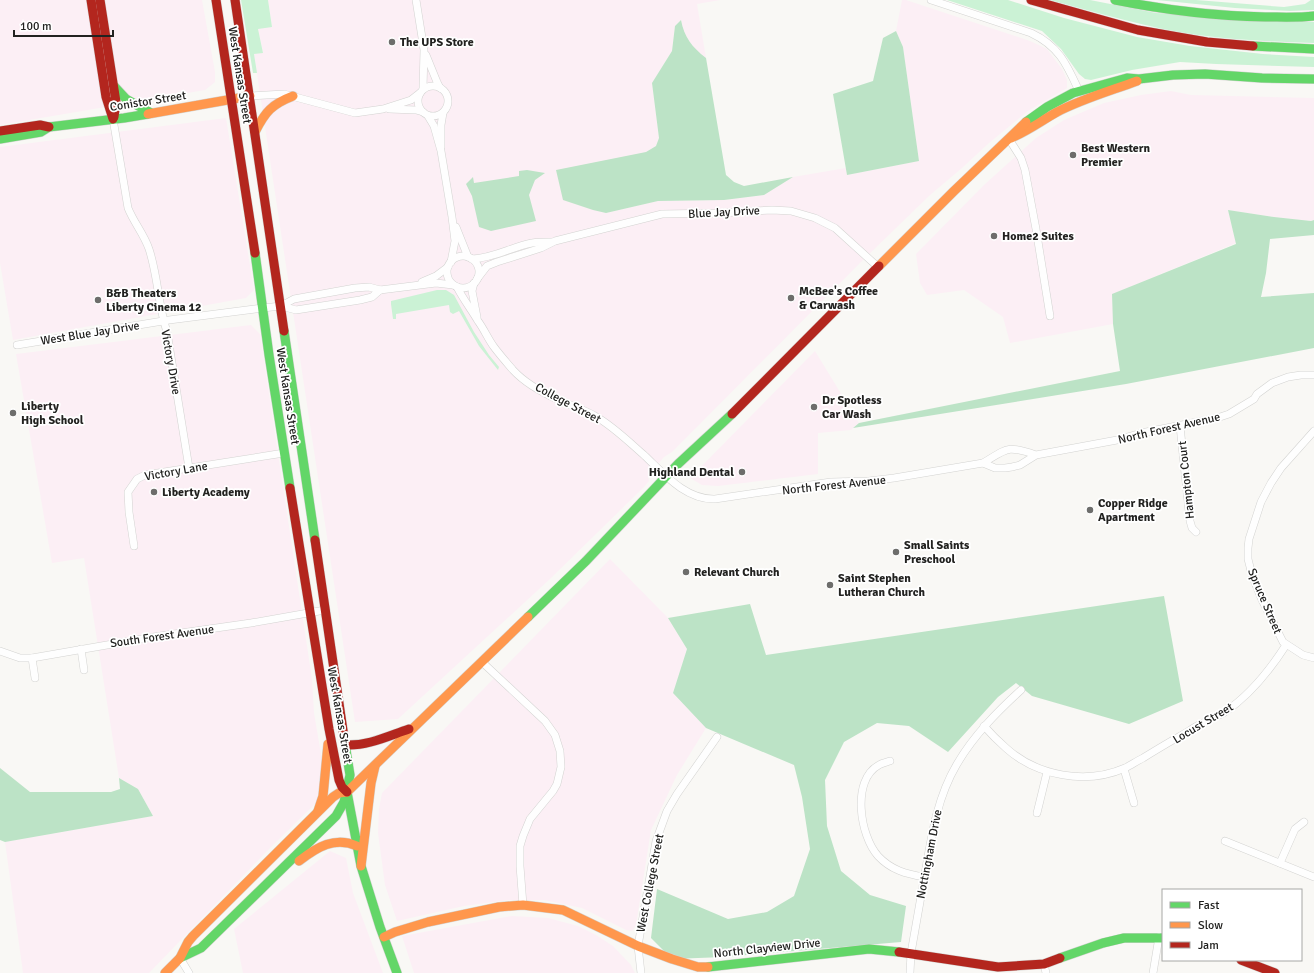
<svg xmlns="http://www.w3.org/2000/svg" width="1314" height="973" viewBox="0 0 1314 973" font-family="Signika,sans-serif">
<style>
.commercial{fill:#fceff5}
.green{fill:#cbf2d5}
.forest{fill:#bce3c6}
.lines{fill:none;stroke-linecap:round;stroke-linejoin:round}
.street-casing{stroke:#d3d3d1;stroke-width:8}
.fast-casing{stroke:#d3d3d1;stroke-width:10}
.slow-casing{stroke:#d3d3d1;stroke-width:10}
.jam-casing{stroke:#d3d3d1;stroke-width:10}
.street{stroke:#fefefe;stroke-width:7}
.fast{stroke:#63d668;stroke-width:9}
.slow{stroke:#ff974d;stroke-width:9}
.jam{stroke:#b3261e;stroke-width:9}
.poi-dot{fill:#6d6d6b;stroke:#fff;stroke-width:1.5}
.labels{text-anchor:middle;stroke-width:3.5;stroke-linejoin:round;paint-order:stroke}
.poi-label{font-size:12px;font-weight:bold;fill:#222220;stroke:#fff;text-anchor:start}
.street-label{font-size:12px;fill:#222220;stroke:#fff}
</style>
<rect width="100%" height="100%" fill="#f9f8f5"/>
<g class="commercial">
<polygon points="0,0 202,0 215,72 215,82 205,90 0,125"/>
<polygon points="268,0 720,0 697,4 706,58 696,51 683,32 681,20 675,26 672,51 652,83 659,138 656,146 646,152 606,213 658,201 724,200 764,195 793,177 846,168 847,175 919,161 903,47 896,31 902,0 906,0 1030,41 1047,49 1062,69 1067,80 1067,88 1028,111 989,143 962,168 930,195 860,263 672,452 664,457 648,476 649,481 644,487 551,578 398,719 355,722 254,54 263,52 258,29 272,26"/>
<polygon points="1171,91 1191,95 1314,98 1314,220 1311,221 1274,217 1228,210 1236,243 1113,294 1113,324 1010,343 1003,317 964,290 927,295 920,283 916,254 984,185 1036,138 1064,120 1104,103 1141,95"/>
<polygon points="226,118 254,290 246,298 13,340 0,263 0,147"/>
<polygon points="251,325 260,334 312,679 314,713 322,760 317,802 271,847 149,973 23,973 5,842 153,816 138,789 119,778 84,558 52,563 16,354"/>
<polygon points="815,351 859,423 851,430 818,433 818,474 718,486 702,485 690,478"/>
<polygon points="610,559 668,618 687,649 673,693 706,728 677,775 651,830 636,925 632,931 626,930 582,908 544,900 508,900 464,906 397,921 385,885 378,833 379,809 382,793"/>
<polygon points="330,851 346,858 353,893 383,973 243,973 234,929"/>
<polygon points="512,916 548,918 578,926 596,935 613,946 631,965 635,973 414,973 402,936"/>
</g>
<g class="green">
<polygon points="241,0 268,0 272,27 258,29 263,53 254,54 257,73 253,73"/>
<polygon points="947,0 1008,0 1064,18 1137,37 1190,46 1263,54 1314,57 1314,67 1216,64 1180,62 1132,70 1091,80 1085,79 1079,74 1061,49 1042,31"/>
<path d="M1050 0H1090L1156 13 1314 22V43C1275 42 1237 40 1198 35 1148 28 1099 13 1050 0Z"/>
<polygon points="1157,0 1196,0 1284,7 1305,4 1311,0 1314,0 1314,10 1290,11 1235,8"/>
<polygon points="437,290 446,290 454,295 474,332 489,355 499,367 498,370 479,346 459,311 453,314 450,312 449,305 396,314 396,319 393,319 391,304 391,301"/>
</g>
<g class="forest">
<path d="M681 20C684 37 692 47 706 58L726 175 734 182 744 186 793 177 764 195 724 200 658 201 606 213 593 210 563 200 556 170 646 152 656 146 659 138 652 83 672 51 675 26Z"/>
<polygon points="896,31 903,47 919,161 847,175 833,94 873,81 883,38"/>
<polygon points="527,170 545,173 535,180 529,195 536,221 491,231 479,227 472,196 466,184 473,177 474,183 519,176 519,171"/>
<polygon points="1228,210 1274,217 1311,221 1314,220 1314,235 1270,239 1266,273 1261,297 1314,293 1314,348 1126,384 853,428 859,423 1120,371 1113,324 1112,294 1236,244"/>
<polygon points="1164,596 1183,701 1129,724 1032,696 1016,683 998,697 948,752 909,726 877,723 844,742 825,780 827,826 841,871 870,895 906,906 901,942 724,957 672,959 651,938 657,889 728,919 767,912 794,896 810,849 802,797 794,765 706,728 673,693 687,649 668,618 750,604 766,655"/>
<polygon points="0,768 30,792 111,792 120,789 119,778 138,789 153,816 5,842 0,840"/>
</g>
<g class="lines">
<defs>
<g id="street">
<polyline points="416,0 424,50 423,89"/>
<path d="M931 0 1031 33C1059 46 1067 65 1079 91"/>
<polyline points="426,55 437,82 440,88"/>
<circle cx="433" cy="101" r="15"/>
<polyline points="250,96 284,94 355,113 383,109 411,100 420,93"/>
<polyline points="389,109 416,110 423,112"/>
<polyline points="428,116 434,126 441,151 452,217 455,241 451,262"/>
<path d="M113 119 128 208C134 223 144 234 149 249 158 276 158 305 167 332L189 468"/>
<polyline points="1009,139 1021,158 1025,170 1036,229 1050,316"/>
<polyline points="441,147 441,125 443,113"/>
<polyline points="456,227 468,257"/>
<circle cx="463" cy="272" r="16"/>
<path d="M472 259C495 258 511 247 532 243 538 242 545 242 551 242"/>
<polyline points="477,279 487,266 497,262 541,248 555,241 662,214 721,213 772,210 791,211 815,218 835,228 878,267"/>
<polyline points="422,282 436,276 448,267"/>
<polyline points="474,283 472,291 477,317"/>
<path d="M457 287C463 299 471 309 478 321 484 329 488 339 494 347 500 355 507 363 513 370 525 383 543 393 559 400 571 406 583 409 595 416 613 426 629 442 645 456 664 474 686 500 715 499L831 482 869 481 894 478 983 463"/>
<polyline points="281,306 294,299 355,288 369,287 380,290 436,283 453,285"/>
<polyline points="17,345 169,320 263,308 281,306 296,310 360,300 372,297 380,290"/>
<polyline points="1180,426 1190,521 1192,528 1196,532"/>
<polyline points="1314,431 1281,468 1271,483 1261,502 1249,539 1248,548 1248,559 1252,575 1262,600 1283,642 1303,655 1314,658"/>
<path d="M1036 455C1007 445 1008 448 983 463L995 468H1005L1012 467 1020 465 1036 455 1117 440 1141 433 1217 418 1229 414 1254 399 1257 394 1272 383 1288 377 1301 375H1314"/>
<polyline points="134,546 129,512 128,492 137,479 145,475 284,453"/>
<polyline points="81,649 84,670"/>
<polyline points="0,651 20,658 32,658 153,637 251,623 325,610"/>
<polyline points="32,658 35,678"/>
<polyline points="482,662 545,721 555,735 560,751 561,767 557,784 553,791 530,819 523,836 520,846 520,866 523,905"/>
<path d="M984 726C991 734 998 741 1006 748 1037 776 1086 785 1125 768 1131 765 1137 761 1143 758 1156 750 1169 742 1182 735 1189 731 1196 726 1203 723 1210 719 1218 716 1225 712 1250 695 1270 670 1286 645"/>
<path d="M890 761C887 762 882 763 879 765 851 780 860 836 878 856 891 870 906 874 924 877"/>
<polyline points="1124,769 1134,803"/>
<polyline points="1037,813 1047,772"/>
<polyline points="1225,841 1314,877"/>
<polyline points="1280,863 1295,829 1304,822"/>
<polyline points="180,958 189,973"/>
<polyline points="1044,964 1046,973"/>
<polyline points="641,973 638,946 656,841 667,811 677,794 717,737"/>
<path d="M910 973 911 953C916 924 921 896 926 868 932 832 938 796 957 764 974 735 997 712 1021 690"/>
<polyline points="1153,973 1159,937"/>
</g>
<g id="fast">
<path d="M1115 0C1165 10 1214 16 1265 17 1281 17 1297 18 1314 16"/>
<polyline points="1253,46 1314,49"/>
<polyline points="114,86 126,99 151,113"/>
<polyline points="1026,122 1047,107 1073,93 1127,78 1139,79 1173,75 1205,74 1262,78 1314,79"/>
<polyline points="0,139 41,132 49,127 124,118 148,114"/>
<polyline points="255,253 269,355 290,488"/>
<polyline points="284,331 315,540"/>
<polyline points="528,617 586,561 678,464 732,414"/>
<polyline points="347,792 361,866 380,927 397,973"/>
<polyline points="180,958 201,948 336,816 344,802 350,775 345,744"/>
<polyline points="1060,958 1103,943 1124,938 1163,938"/>
<polyline points="708,967 869,949 899,952"/>
</g>
<g id="slow">
<polyline points="148,114 250,96"/>
<path d="M255 132C265 112 272 104 293 96"/>
<path d="M1011 138C1028 131 1041 121 1057 112 1082 99 1110 91 1137 81"/>
<polyline points="879,266 954,191 1026,122"/>
<polyline points="347,792 528,617"/>
<polyline points="318,811 323,796 328,744"/>
<path d="M299 861C317 847 335 836 357 846"/>
<polyline points="361,866 371,783 375,766"/>
<polyline points="384,937 395,932 428,922 499,907 523,905 563,910 638,946 672,959 698,967 708,967"/>
<polyline points="165,973 180,958 188,942 193,936 333,797 339,793 347,792"/>
</g>
<g id="jam">
<polyline points="91,0 106,97 113,119"/>
<polyline points="100,0 116,102 114,117"/>
<polyline points="216,0 255,253"/>
<polyline points="235,0 284,331"/>
<polyline points="1031,0 1138,30 1207,42 1253,46"/>
<polyline points="0,131 40,125 49,127"/>
<polyline points="732,414 879,266"/>
<polyline points="290,488 329,729 339,780 342,787 347,792"/>
<polyline points="315,540 345,744"/>
<path d="M346 745C368 746 388 736 409 729"/>
<polyline points="899,952 998,967 1044,964 1060,958"/>
<polyline points="1241,960 1275,973"/>
</g>
</defs>
<use href="#street" class="street-casing"/>
<use href="#fast" class="fast-casing"/>
<use href="#slow" class="slow-casing"/>
<use href="#jam" class="jam-casing"/>
<use href="#street" class="street"/>
<use href="#fast" class="fast"/>
<use href="#slow" class="slow"/>
<use href="#jam" class="jam"/>
</g>
<g class="poi-dot">
<circle cx="392" cy="42" r="4"/>
<circle cx="1073" cy="155" r="4"/>
<circle cx="994" cy="236" r="4"/>
<circle cx="791" cy="298" r="4"/>
<circle cx="98" cy="300" r="4"/>
<circle cx="814" cy="407" r="4"/>
<circle cx="13" cy="413" r="4"/>
<circle cx="742" cy="472" r="4"/>
<circle cx="154" cy="492" r="4"/>
<circle cx="1090" cy="510" r="4"/>
<circle cx="896" cy="552" r="4"/>
<circle cx="686" cy="572" r="4"/>
<circle cx="830" cy="585" r="4"/>
</g>
<g class="labels">
<g class="poi-label">
<text x="400" y="46">The UPS Store</text>
<text x="1081" y="152">Best Western<tspan x="1081" dy="14">Premier</tspan></text>
<text x="1002" y="240">Home2 Suites</text>
<text x="799" y="295">McBee's Coffee<tspan x="799" dy="14">&amp; Carwash</tspan></text>
<text x="106" y="297">B&amp;B Theaters<tspan x="106" dy="14">Liberty Cinema 12</tspan></text>
<text x="822" y="404">Dr Spotless<tspan x="822" dy="14">Car Wash</tspan></text>
<text x="21" y="410">Liberty<tspan x="21" dy="14">High School</tspan></text>
<text x="734" y="476" text-anchor="end">Highland Dental</text>
<text x="162" y="496">Liberty Academy</text>
<text x="1098" y="507">Copper Ridge<tspan x="1098" dy="14">Apartment</tspan></text>
<text x="904" y="549">Small Saints<tspan x="904" dy="14">Preschool</tspan></text>
<text x="694" y="576">Relevant Church</text>
<text x="838" y="582">Saint Stephen<tspan x="838" dy="14">Lutheran Church</tspan></text>
</g>
<g class="street-label">
<text transform="translate(240 75) rotate(81)" y="4">West Kansas Street</text>
<text transform="translate(148 101) rotate(-9)" y="4">Conistor Street</text>
<text transform="translate(724 212) rotate(-3)" y="4">Blue Jay Drive</text>
<text transform="translate(90 333) rotate(-9)" y="4">West Blue Jay Drive</text>
<text transform="translate(171 362) rotate(80)" y="4">Victory Drive</text>
<text transform="translate(288 396) rotate(81)" y="4">West Kansas Street</text>
<text transform="translate(568 403) rotate(28)" y="4">College Street</text>
<text transform="translate(1169 428) rotate(-13)" y="4">North Forest Avenue</text>
<text transform="translate(176 471) rotate(-10)" y="4">Victory Lane</text>
<text transform="translate(1186 480) rotate(-96)" y="4">Hampton Court</text>
<text transform="translate(834 485) rotate(-6)" y="4">North Forest Avenue</text>
<text transform="translate(1265 601) rotate(67)" y="4">Spruce Street</text>
<text transform="translate(162 636) rotate(-8)" y="4">South Forest Avenue</text>
<text transform="translate(340 715) rotate(80)" y="4">West Kansas Street</text>
<text transform="translate(1203 723) rotate(-31)" y="4">Locust Street</text>
<text transform="translate(929 854) rotate(-79)" y="4">Nottingham Drive</text>
<text transform="translate(650 883) rotate(-79)" y="4">West College Street</text>
<text transform="translate(767 948) rotate(-6)" y="4">North Clayview Drive</text>
</g>
</g>
<rect x="1162" y="889" width="140" height="72" fill="#ffffff" stroke="#a7a7a6"/>
<rect x="1170" y="902" width="20" height="6" fill="#63d668" stroke="#a7a7a6"/>
<text x="1198" y="909" font-size="12" fill="#222220">Fast</text>
<rect x="1170" y="922" width="20" height="6" fill="#ff974d" stroke="#a7a7a6"/>
<text x="1198" y="929" font-size="12" fill="#222220">Slow</text>
<rect x="1170" y="942" width="20" height="6" fill="#b3261e" stroke="#a7a7a6"/>
<text x="1198" y="949" font-size="12" fill="#222220">Jam</text>
<path d="M14 30v6h99v-6" fill="none" stroke="#222220" stroke-width="2"/>
<text x="20" y="30" font-size="12" fill="#222220" stroke="#ffffff" stroke-width="3" paint-order="stroke">100 m</text>
</svg>
